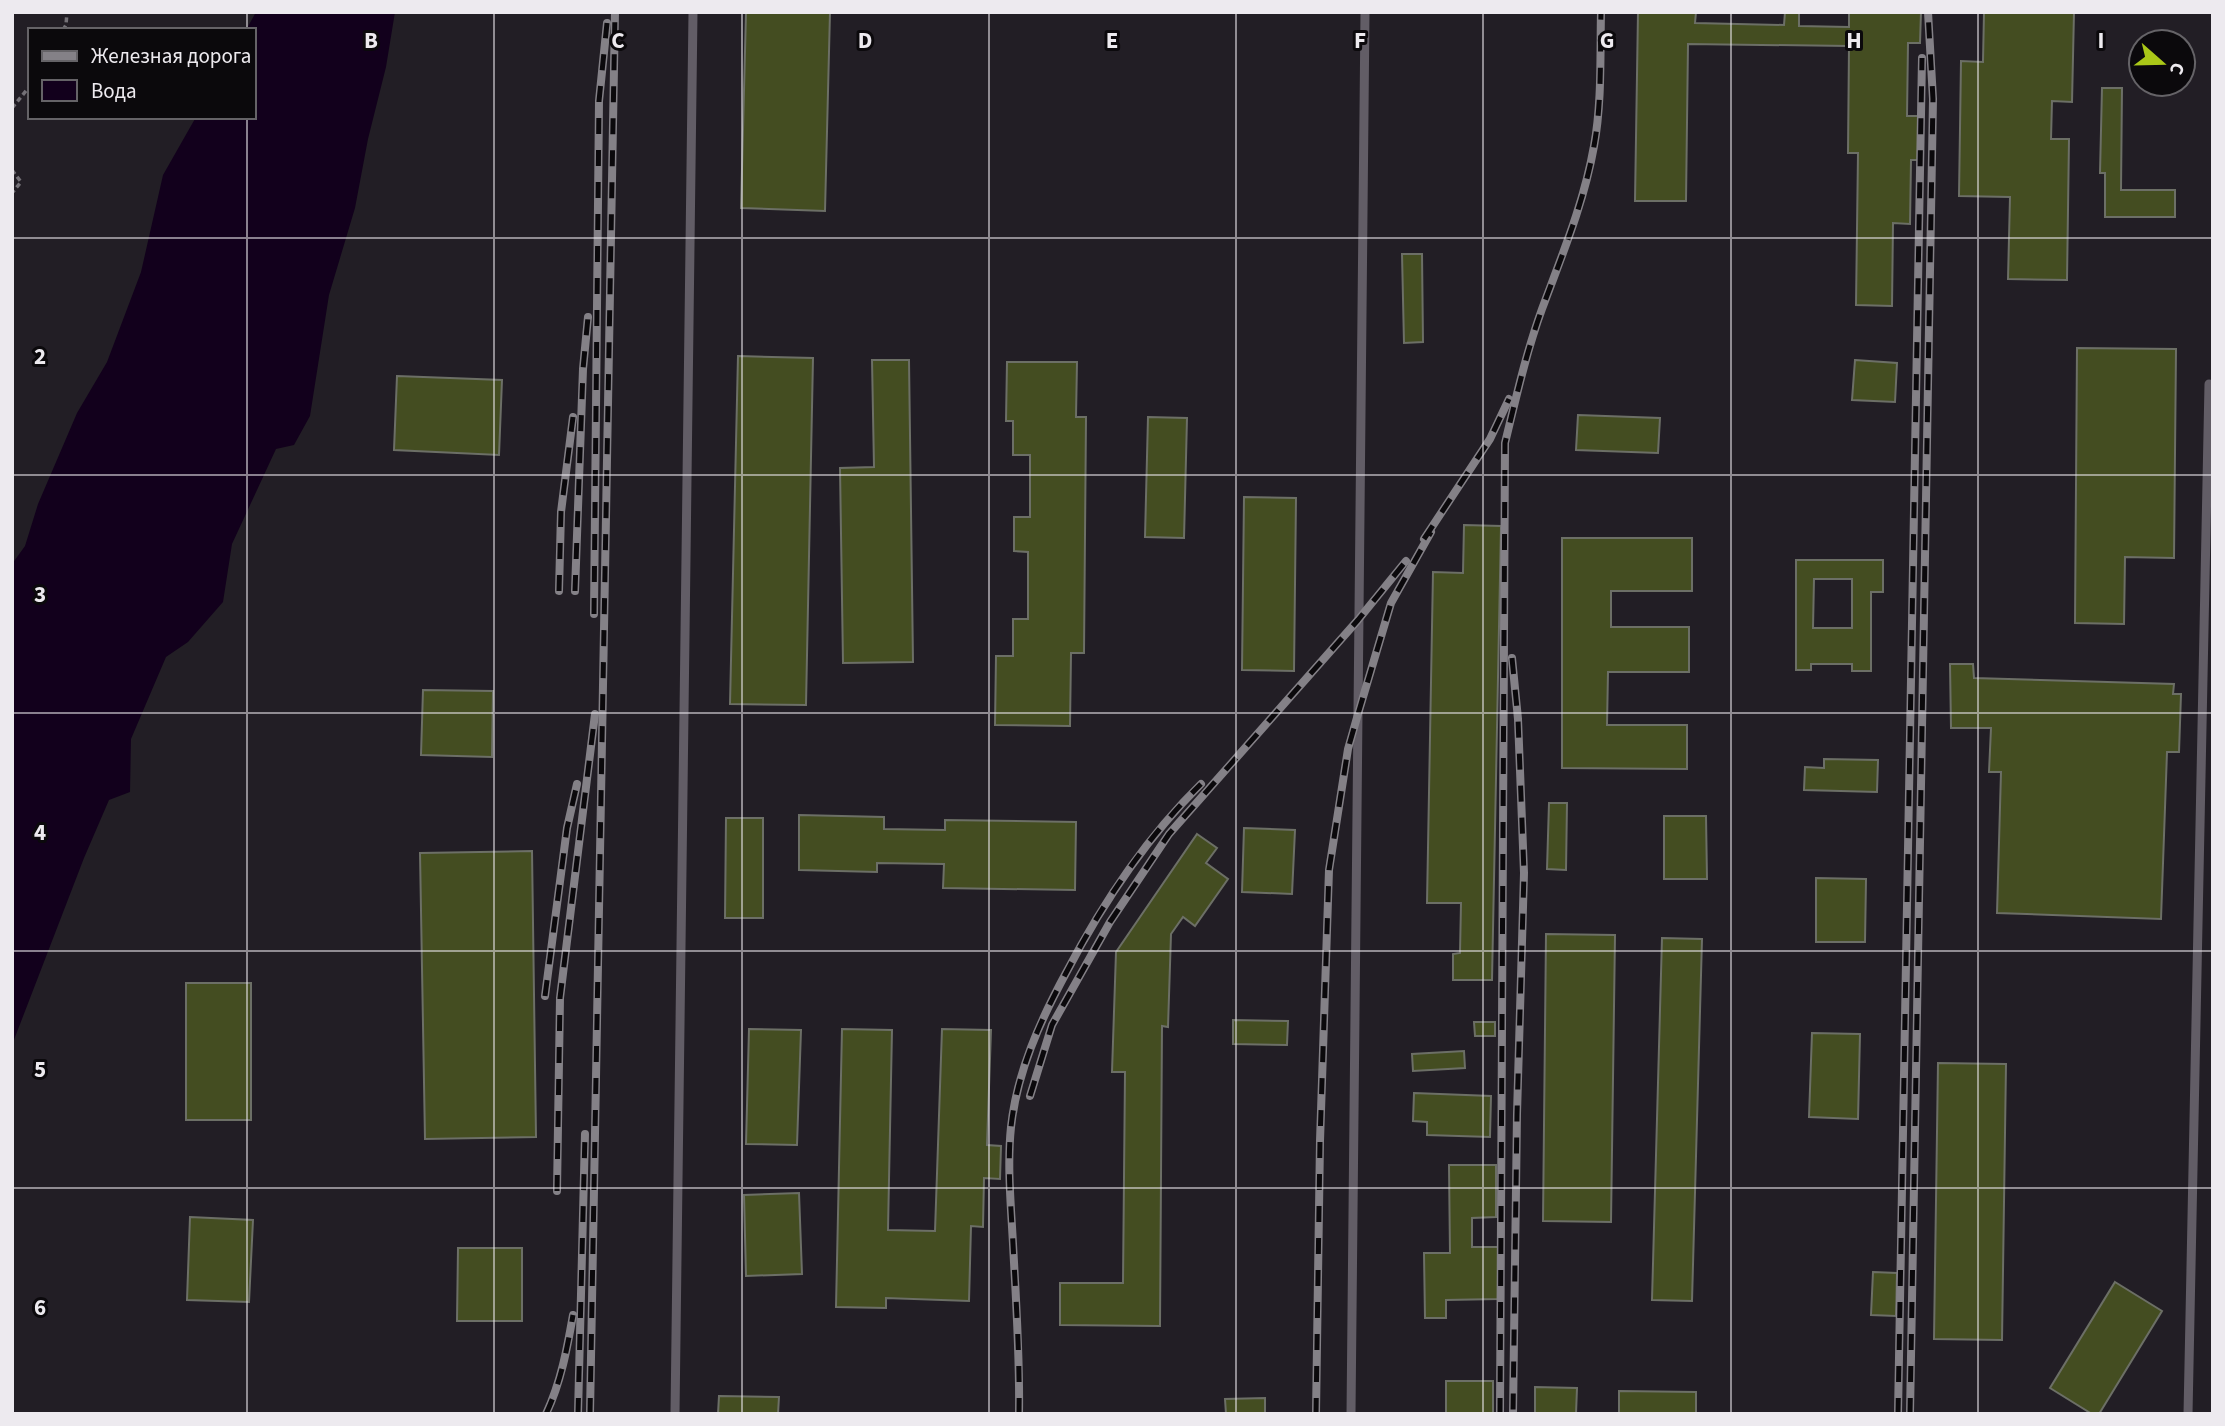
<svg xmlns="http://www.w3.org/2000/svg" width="2225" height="1426" viewBox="0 0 2225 1426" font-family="'Source Sans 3',sans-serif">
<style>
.water{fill:#12001c}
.building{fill:#444d21;stroke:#6c6f66;stroke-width:2;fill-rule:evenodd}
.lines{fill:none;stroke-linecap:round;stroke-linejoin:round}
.path{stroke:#747177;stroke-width:3.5;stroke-dasharray:5 3.5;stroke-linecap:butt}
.service{stroke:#625d66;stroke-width:9}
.rail-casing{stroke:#848187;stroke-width:8}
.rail{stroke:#0b090c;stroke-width:5;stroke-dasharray:16;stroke-linecap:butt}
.grid{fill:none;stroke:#edeaef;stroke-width:2;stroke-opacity:0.55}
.grid-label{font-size:23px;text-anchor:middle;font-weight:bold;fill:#edeaef;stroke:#0b090c;stroke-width:6;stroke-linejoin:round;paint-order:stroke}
</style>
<rect width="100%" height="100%" fill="#221e25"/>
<polygon class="water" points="256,12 395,12 386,67 368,139 355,208 329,295 310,416 294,445 276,449 232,544 223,602 188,642 166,657 131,739 130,792 109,800 84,858 12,1045 12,564 25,546 38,504 77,413 107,362 141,272 163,175 196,117 254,117 254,30 246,30"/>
<g class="building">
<polygon points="746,12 830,12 825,211 741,208"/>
<polygon points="1638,12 1696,12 1695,23 1784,25 1785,12 1799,12 1799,26 1849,27 1849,12 1921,12 1920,43 1908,43 1907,116 1920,116 1919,160 1911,160 1910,224 1893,223 1892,306 1856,305 1858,153 1848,153 1849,46 1688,44 1686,201 1635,201"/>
<polygon points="1984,12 2074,12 2072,102 2052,101 2051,139 2069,139 2067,280 2008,279 2010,197 1959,196 1961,61 1983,62"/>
<polygon points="2102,88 2122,88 2121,190 2175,190 2175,217 2105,217 2105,173 2100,173"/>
<polygon points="1402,254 1422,254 1423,342 1404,343"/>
<polygon points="2077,348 2176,349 2174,558 2125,557 2124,624 2075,623"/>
<polygon points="738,356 813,358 806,705 730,704"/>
<polygon points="872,360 909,360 913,662 843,663 840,468 874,467"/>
<polygon points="1855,360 1897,363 1895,402 1852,400"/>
<polygon points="1007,362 1077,362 1076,417 1086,417 1084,653 1071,653 1070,726 995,725 996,656 1013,656 1013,619 1028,619 1028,552 1014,551 1014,517 1030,517 1030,455 1013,455 1013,421 1006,421"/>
<polygon points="397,376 502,380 499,455 394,450"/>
<polygon points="1578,415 1660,418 1658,453 1576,450"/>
<polygon points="1148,417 1187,418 1184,538 1145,537"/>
<polygon points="1244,497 1296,498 1294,671 1242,670"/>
<polygon points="1464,525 1501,526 1492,980 1453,980 1453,954 1460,953 1461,903 1427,903 1433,572 1463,573"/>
<polygon points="1562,538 1692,538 1692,591 1611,591 1611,627 1689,627 1689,672 1608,672 1607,725 1687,725 1687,769 1562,768"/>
<path d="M1796 560H1883V592H1871V671H1852V664H1811V670H1796ZM1814 579H1852V628H1813Z"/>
<polygon points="1950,664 1973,664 1974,678 2174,684 2173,694 2181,694 2179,752 2167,752 2161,919 1997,913 2001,772 1989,772 1991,728 1951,728"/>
<polygon points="423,690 493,691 492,757 421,755"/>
<polygon points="1824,759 1878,760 1877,792 1804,790 1805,767 1824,768"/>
<polygon points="1549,803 1567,803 1566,870 1547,869"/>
<polygon points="799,815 884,817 884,829 945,830 945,820 1076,822 1075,890 943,888 944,864 877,863 877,872 799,870"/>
<polygon points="1664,816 1706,816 1707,879 1664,879"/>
<polygon points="726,818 763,818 763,918 725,918"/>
<polygon points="1244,828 1295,830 1292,894 1242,892"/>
<polygon points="1197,834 1217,848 1206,863 1228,879 1195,926 1183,917 1171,934 1168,1027 1162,1026 1160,1326 1060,1325 1060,1283 1123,1283 1125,1072 1112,1072 1116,952"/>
<polygon points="532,851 536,1137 425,1139 420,853"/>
<polygon points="1816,878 1866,879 1865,942 1816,942"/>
<polygon points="1546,934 1615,935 1611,1222 1543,1221"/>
<polygon points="1662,938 1702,939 1692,1301 1652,1300"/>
<rect x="186" y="983" width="65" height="137"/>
<polygon points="1233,1020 1288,1021 1287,1045 1233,1044"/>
<polygon points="1474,1022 1495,1022 1495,1036 1475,1036"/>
<polygon points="749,1029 801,1030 797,1145 746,1144"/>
<polygon points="842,1029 892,1030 888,1230 935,1231 942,1029 991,1030 987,1145 1001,1146 1000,1179 984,1178 983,1227 971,1226 969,1301 886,1298 886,1308 836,1307"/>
<polygon points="1812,1033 1860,1034 1858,1119 1809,1117"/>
<polygon points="1464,1051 1465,1068 1413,1071 1412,1054"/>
<polygon points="1938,1063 2006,1064 2002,1340 1934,1339"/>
<polygon points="1414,1093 1491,1096 1490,1137 1427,1135 1427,1122 1413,1121"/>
<polygon points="1449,1165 1496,1165 1496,1217 1472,1218 1472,1247 1498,1247 1498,1299 1446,1300 1446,1318 1425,1318 1424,1253 1450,1253"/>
<polygon points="799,1193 802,1274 746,1276 744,1195"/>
<polygon points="190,1217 253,1220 249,1302 187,1300"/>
<polygon points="458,1248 522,1248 522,1321 457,1321"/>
<polygon points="1873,1272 1897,1273 1896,1316 1871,1315"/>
<polygon points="2115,1282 2162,1311 2099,1414 2092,1414 2050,1388"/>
<rect x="1446" y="1381" width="47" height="33"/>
<polygon points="1535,1387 1577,1388 1576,1414 1535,1413"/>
<polygon points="1619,1391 1696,1392 1696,1414 1619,1414"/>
<polygon points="719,1396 779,1397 778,1414 718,1414"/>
<polygon points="1265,1398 1265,1414 1226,1414 1225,1399"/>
</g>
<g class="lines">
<g class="path">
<polyline points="63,30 66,25 67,12"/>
<polyline points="12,108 30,86"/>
<polyline points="12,170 21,182 12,193"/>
</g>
<g class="service">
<polyline points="675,1414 693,12"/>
<polyline points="1351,1414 1365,12"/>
<polyline points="2188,1414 2209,384"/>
</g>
<defs>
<g id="rail">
<polyline points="1424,539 1490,439 1509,399"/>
<polyline points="559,591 561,512 573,417"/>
<polyline points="575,591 583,369 588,317"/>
<polyline points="594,614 599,101 607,23"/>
<polyline points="1512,658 1518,719 1524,873 1517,1114 1513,1414"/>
<polyline points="545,996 567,828 577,784"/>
<polyline points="1030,1096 1052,1025 1110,922 1169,834 1358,620 1406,561"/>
<polyline points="557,1191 560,998 595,714"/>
<path d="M546 1414C561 1382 567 1349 573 1315"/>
<polyline points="578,1414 585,1134"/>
<polyline points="590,1414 615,12"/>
<path d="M1019 1414C1020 1357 1016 1300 1013 1244 1011 1206 1007 1165 1011 1127 1017 1072 1040 1021 1066 973 1102 904 1145 839 1201 784"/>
<polyline points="1316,1414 1320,1141 1329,870 1348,749 1358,714 1391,603 1431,532"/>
<path d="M1500 1414 1505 443C1516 398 1526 353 1542 309 1562 255 1584 203 1594 146 1602 103 1600 56 1601 12"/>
<polyline points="1898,1414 1922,58"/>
<polyline points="1910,1414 1933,99 1928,12"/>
</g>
</defs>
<use href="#rail" class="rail-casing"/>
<use href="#rail" class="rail"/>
</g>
<path class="grid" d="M247 12V30M494 12V1414M742 12V1414M989 12V1414M1236 12V1414M1483 12V1414M1731 12V1414M1978 12V1414M247 117V1414M12 238H2213M12 475H2213M12 713H2213M12 951H2213M12 1188H2213"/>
<g class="grid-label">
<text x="371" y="48">B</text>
<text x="618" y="48">C</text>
<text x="865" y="48">D</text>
<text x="1112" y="48">E</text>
<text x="1360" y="48">F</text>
<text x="1607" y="48">G</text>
<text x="1854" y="48">H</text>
<text x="2101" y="48">I</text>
<text x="40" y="364">2</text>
<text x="40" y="602">3</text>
<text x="40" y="840">4</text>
<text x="40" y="1077">5</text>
<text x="40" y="1315">6</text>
</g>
<rect width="2225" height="1426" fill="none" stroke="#edeaef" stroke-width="28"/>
<rect x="28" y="28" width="228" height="91" fill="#0b090c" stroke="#656367" stroke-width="2"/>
<rect x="42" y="51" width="35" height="10" fill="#848187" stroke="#656367" stroke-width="2"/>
<text x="91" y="63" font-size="21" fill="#edeaef">Железная дорога</text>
<rect x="42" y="80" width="35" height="21" fill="#12001c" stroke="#656367" stroke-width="2"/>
<text x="91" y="98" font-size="21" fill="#edeaef">Вода</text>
<g transform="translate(2162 63) rotate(110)"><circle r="33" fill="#0b090c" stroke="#656367" stroke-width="2"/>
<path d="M0-5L12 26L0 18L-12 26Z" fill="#aac718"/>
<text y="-10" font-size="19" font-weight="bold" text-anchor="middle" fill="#edeaef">С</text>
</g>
</svg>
